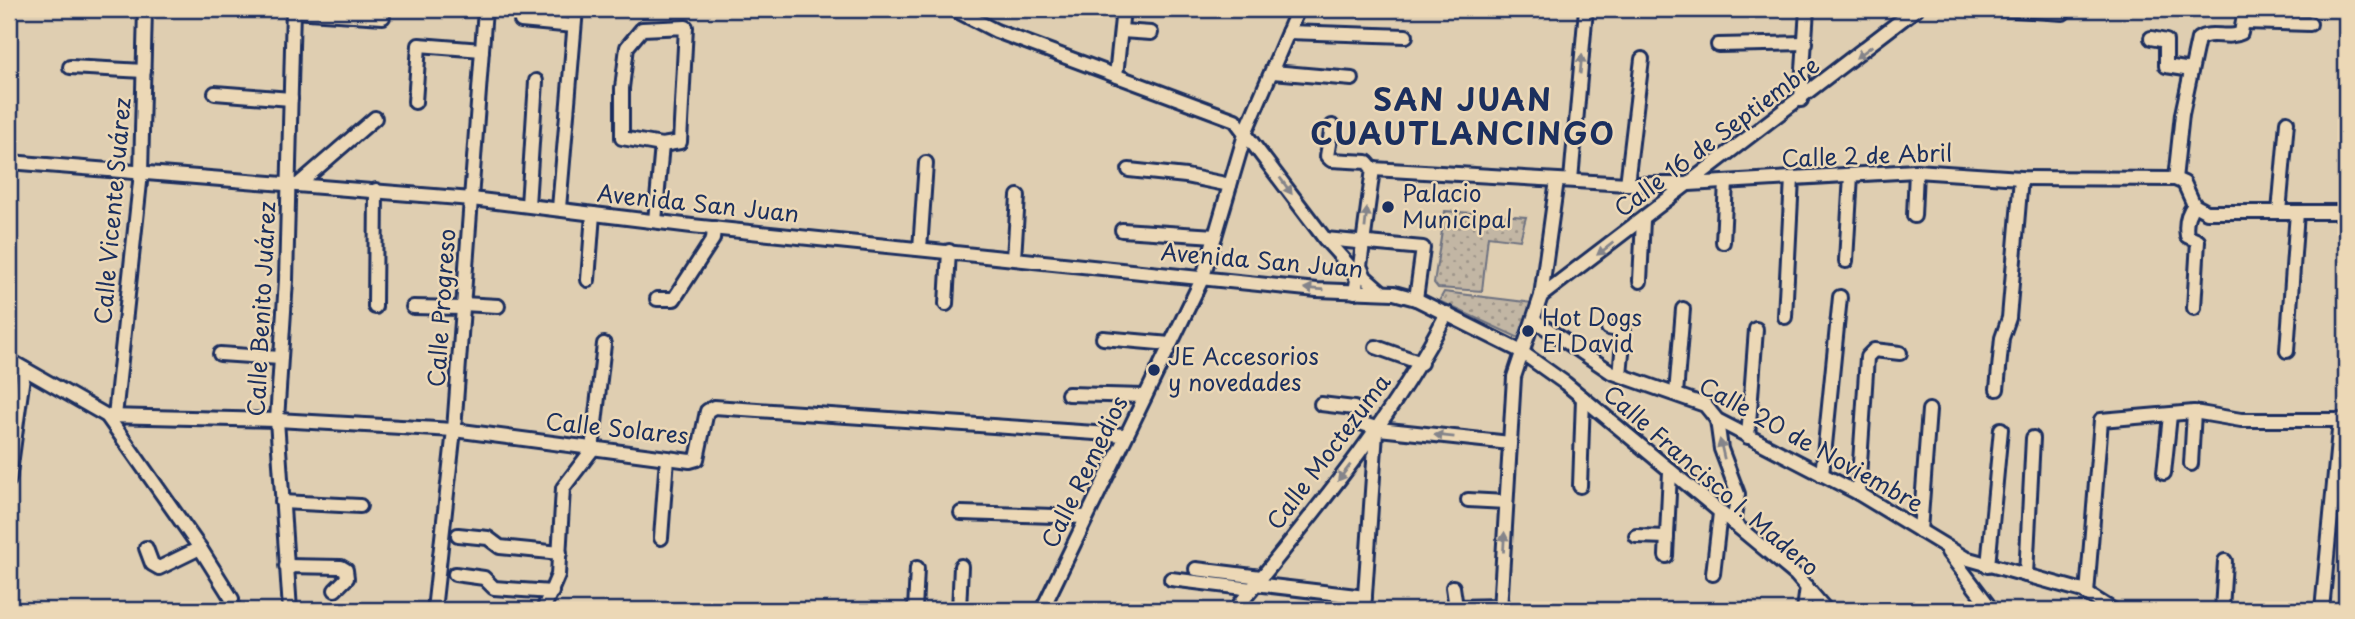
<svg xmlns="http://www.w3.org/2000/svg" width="2355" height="619" viewBox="0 0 2355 619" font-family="'Playpen Sans',sans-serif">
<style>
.park{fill:url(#park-dots);stroke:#6e7281;stroke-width:2}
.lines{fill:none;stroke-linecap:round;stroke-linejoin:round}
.minor-casing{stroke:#1b2f5e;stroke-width:18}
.minor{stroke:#ecd8b6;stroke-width:12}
.oneway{fill:#84848a}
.poi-dot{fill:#1b2f5e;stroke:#ecd8b6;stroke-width:2.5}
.labels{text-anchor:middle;stroke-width:5;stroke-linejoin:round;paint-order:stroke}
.street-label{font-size:23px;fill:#1b2f5e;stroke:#ecd8b6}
.poi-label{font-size:23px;fill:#1b2f5e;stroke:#ecd8b6;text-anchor:start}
.district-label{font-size:30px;font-weight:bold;letter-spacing:2px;fill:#1b2f5e;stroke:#ecd8b6}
</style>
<defs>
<pattern id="park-dots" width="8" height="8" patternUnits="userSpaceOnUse" patternTransform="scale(1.75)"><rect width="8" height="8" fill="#c2b6a4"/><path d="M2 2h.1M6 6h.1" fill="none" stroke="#9d9489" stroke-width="1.8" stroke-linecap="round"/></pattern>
</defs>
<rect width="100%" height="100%" fill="#dfceb1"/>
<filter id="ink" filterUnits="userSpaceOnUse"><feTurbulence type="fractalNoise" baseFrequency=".0143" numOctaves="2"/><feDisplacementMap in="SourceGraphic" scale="14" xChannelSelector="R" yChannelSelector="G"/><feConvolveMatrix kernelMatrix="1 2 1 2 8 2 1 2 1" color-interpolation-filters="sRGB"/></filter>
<g filter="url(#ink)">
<g class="park">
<polygon points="1445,211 1526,217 1520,240 1488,236 1482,291 1438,288 1434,283"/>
<polygon points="1444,292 1533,303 1519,338 1439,301"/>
</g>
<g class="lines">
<defs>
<g id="minor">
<polyline points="953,9 996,31 1235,120 1325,239 1352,269 1357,280 1355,292"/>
<polyline points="2001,9 2063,13"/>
<polyline points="293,11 383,17"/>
<polyline points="521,21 574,26"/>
<polyline points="2244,22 2310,24"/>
<polygon points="686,27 680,142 662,145 622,138 622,88 627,47 642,29"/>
<polyline points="1122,31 1151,33"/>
<polyline points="1288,32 1406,36"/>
<polyline points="2151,38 2166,41 2166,66 2191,70"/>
<polyline points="1718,45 1806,43"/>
<polyline points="70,67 144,71"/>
<polyline points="1273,72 1352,79"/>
<polyline points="1116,76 1123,9"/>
<polyline points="215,93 291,99"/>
<polyline points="1801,100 1807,9"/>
<polyline points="415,102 419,45 482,50"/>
<polyline points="1332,126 1327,156 1331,160 1367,162 1373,169"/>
<polyline points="9,162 472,199 692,226 1317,290 1394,293 1416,299 1520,351 1565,383 1796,575 1826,610"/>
<polyline points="1373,169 1627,184 1689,184 1916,171 2021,178 2175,179 2184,183 2194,205 2207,212 2346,212"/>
<polyline points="1373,169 1360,266 1365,277 1382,292"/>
<polyline points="1129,170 1186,176 1230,185"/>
<path d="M2175 179 2182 114 2198 39C2211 30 2227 40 2241 33L2245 9"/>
<polyline points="1571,180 1586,9"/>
<polyline points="300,183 375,118"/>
<polyline points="1627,184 1642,59"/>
<polyline points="528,205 536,81"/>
<path d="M2194 205C2187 214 2185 225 2187 236L2198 241 2194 308"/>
<polyline points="559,208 576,9"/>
<polyline points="2279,212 2287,122"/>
<polyline points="1914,216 1916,171"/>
<polyline points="655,221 662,145"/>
<polyline points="1122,230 1215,236"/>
<polyline points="1325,239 1423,248 1416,299"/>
<polyline points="1723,242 1726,182"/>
<polyline points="920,249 926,163"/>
<polyline points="1014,258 1018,196"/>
<polyline points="1846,261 1851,175"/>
<polyline points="588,280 593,214"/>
<polyline points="1640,281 1643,220"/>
<polyline points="1541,296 1916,9"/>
<polyline points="657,299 674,299 713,239 714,228"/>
<polyline points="463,304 498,306"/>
<polyline points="946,304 949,251"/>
<polyline points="375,307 376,190"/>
<polyline points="413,307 463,308"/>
<polyline points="1785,317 1792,178"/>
<polyline points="1534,320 1611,372 1705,405 1717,420 1858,493 1965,558 2083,591 2113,610"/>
<polyline points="1608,328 1624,331 1620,375"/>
<polyline points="1103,338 1170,344"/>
<polyline points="1376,347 1421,363"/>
<polyline points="2287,351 2297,212"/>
<polyline points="220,354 280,358"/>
<polyline points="9,360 107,416 200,548 232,599 231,610"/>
<polyline points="1997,389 2002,338 2009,318 2021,178"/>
<polyline points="1068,394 1145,396"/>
<polyline points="1676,394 1683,309"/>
<polyline points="1321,404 1354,408 1358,411 1357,422 1379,429 1510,443"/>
<polyline points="107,416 277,420 454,430 690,461 697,459 707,411 714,407 1124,435"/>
<polyline points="115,416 141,173 145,9"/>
<polyline points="1717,420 1721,449 1738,494 1733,523"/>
<polyline points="1748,437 1756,329"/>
<polyline points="2191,464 2194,412"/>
<polyline points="2164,473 2170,415"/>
<polyline points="1822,475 1840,297"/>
<polyline points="9,480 24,369"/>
<polyline points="1580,486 1583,398"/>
<polyline points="1858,493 1867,357 1874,350 1900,353"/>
<polyline points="1468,500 1506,502"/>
<polyline points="282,502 360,506"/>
<polyline points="961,513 1085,517"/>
<polyline points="1920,531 1929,410"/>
<polyline points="458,535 488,538 500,547 560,553"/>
<polyline points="1636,536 1667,537"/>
<polyline points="661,538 667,458"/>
<polyline points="146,548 152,564 159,568 200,548"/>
<polyline points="1948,552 1992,610"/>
<polyline points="1666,556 1670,472"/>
<polyline points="286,566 341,567 346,570 347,578 335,590"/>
<polyline points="1988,566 2001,429"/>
<polyline points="1196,569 1261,577"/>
<polyline points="455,574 484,578 494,588 552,592"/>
<polyline points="1713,574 1720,513"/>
<polyline points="2026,575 2033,438"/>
<polyline points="1171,579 1252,589"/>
<polyline points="1255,584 1365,597"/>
<polyline points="1453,587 1456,607 1500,606"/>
<polyline points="2087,594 2101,420 2194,412 2241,420 2346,420"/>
<polyline points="290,610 277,420 286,280 293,9"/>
<polyline points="434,610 454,430 485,9"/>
<polyline points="543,610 558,575 563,488 592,450 604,344"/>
<polyline points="915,610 917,568"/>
<polyline points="959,610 961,566"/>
<polyline points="1042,610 1203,277 1246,131 1298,9"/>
<path d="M1235 610C1312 515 1391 422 1447 313"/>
<polyline points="1364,610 1376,432"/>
<polyline points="1500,610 1514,377 1541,296 1557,180"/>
<polyline points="1804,610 1807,587"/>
<polyline points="1907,610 1908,610"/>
<polyline points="2222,610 2225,561"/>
<polyline points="2322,610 2340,420"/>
</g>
</defs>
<use href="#minor" class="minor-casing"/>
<use href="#minor" class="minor"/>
</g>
<defs><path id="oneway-solid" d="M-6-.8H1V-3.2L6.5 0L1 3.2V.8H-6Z" transform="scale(1.75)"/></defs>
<g class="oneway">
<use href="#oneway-solid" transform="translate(1864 52) rotate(143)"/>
<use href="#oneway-solid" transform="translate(1581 64) rotate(-85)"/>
<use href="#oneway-solid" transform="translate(1286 186) rotate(54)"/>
<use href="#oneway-solid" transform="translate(1366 218) rotate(-84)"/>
<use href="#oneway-solid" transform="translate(1605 249) rotate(143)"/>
<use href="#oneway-solid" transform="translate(1314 289) rotate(-175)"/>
<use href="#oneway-solid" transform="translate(1444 436) rotate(-174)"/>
<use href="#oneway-solid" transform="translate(1722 449) rotate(-103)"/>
<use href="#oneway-solid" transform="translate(1344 473) rotate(128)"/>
<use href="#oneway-solid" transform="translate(1504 542) rotate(-87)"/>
</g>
</g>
<g class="poi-dot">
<circle cx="1388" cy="207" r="7"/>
<circle cx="1528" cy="331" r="7"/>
<circle cx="1154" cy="370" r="7"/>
</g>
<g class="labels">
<g class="street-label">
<text transform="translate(1717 137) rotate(-37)" y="8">Calle 16 de Septiembre</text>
<text transform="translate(1867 156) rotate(-2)" y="8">Calle 2 de Abril</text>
<text transform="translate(698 204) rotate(6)" y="8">Avenida San Juan</text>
<text transform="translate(113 211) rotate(-85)" y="8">Calle Vicente Suárez</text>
<text transform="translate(1262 261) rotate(5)" y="8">Avenida San Juan</text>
<text transform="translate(442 308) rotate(-86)" y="8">Calle Progreso</text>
<text transform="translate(262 309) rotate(-87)" y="8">Calle Benito Juárez</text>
<text transform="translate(617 429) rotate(6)" y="8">Calle Solares</text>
<text transform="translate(1811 445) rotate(29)" y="8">Calle 20 de Noviembre</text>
<text transform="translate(1329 452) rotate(-53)" y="8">Calle Moctezuma</text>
<text transform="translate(1085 472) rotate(-64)" y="8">Calle Remedios</text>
<text transform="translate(1711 481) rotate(41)" y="8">Calle Francisco I. Madero</text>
</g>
<g class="poi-label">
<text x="1402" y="202">Palacio<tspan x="1402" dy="26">Municipal</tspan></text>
<text x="1542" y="326">Hot Dogs<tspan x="1542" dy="26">El David</tspan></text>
<text x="1168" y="365">JE Accesorios<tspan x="1168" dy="26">y novedades</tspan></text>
</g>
<g class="district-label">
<text x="1463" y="111">SAN JUAN<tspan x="1463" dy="34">CUAUTLANCINGO</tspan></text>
</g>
</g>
<rect width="2355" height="619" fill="none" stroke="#ecd8b6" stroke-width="35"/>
<rect x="18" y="18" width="2320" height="584" fill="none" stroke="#1b2f5e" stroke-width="2.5" filter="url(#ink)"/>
</svg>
